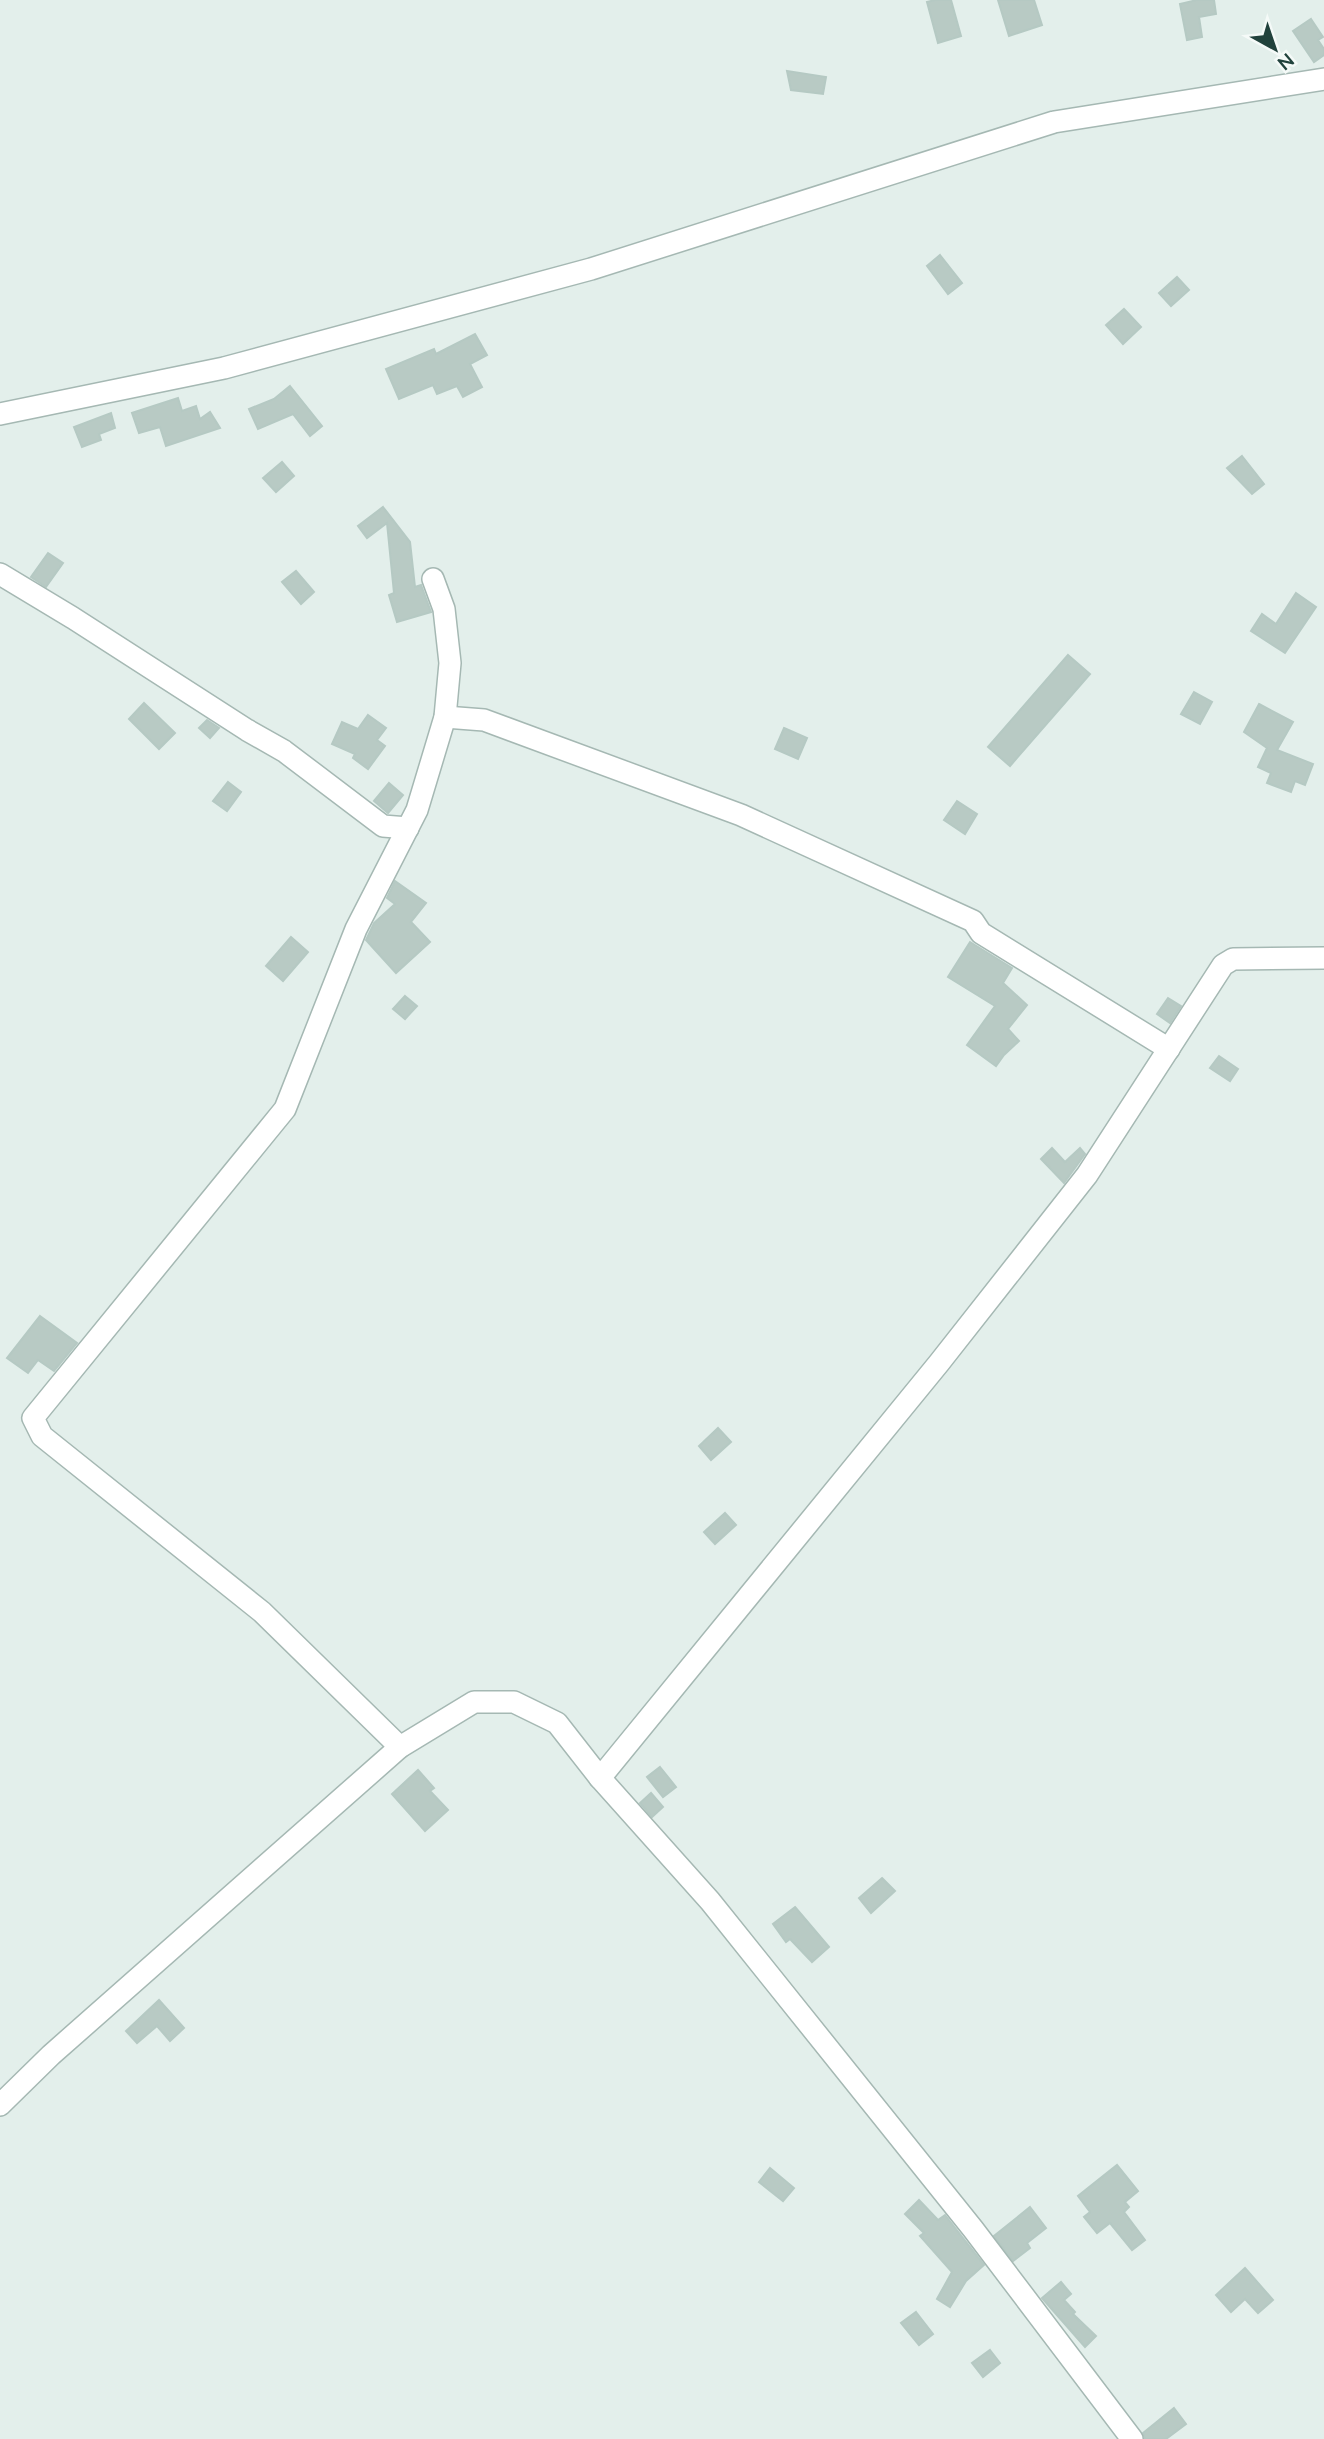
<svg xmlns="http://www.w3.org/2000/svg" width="1324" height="2439" viewBox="0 0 1324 2439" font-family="Mulish,sans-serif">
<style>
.building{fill:#b8cac4;stroke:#b5c9c3;stroke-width:2}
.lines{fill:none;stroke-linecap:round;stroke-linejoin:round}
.minor-casing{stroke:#a5b8b3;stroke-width:24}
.minor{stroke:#fff;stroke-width:21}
</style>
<rect width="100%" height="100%" fill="#e3efeb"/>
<g class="building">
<polygon points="935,0 951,0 961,36 938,43 927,2"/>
<polygon points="998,0 1034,0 1042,25 1009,36"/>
<polygon points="1197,0 1214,0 1216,14 1199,17 1202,37 1187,40 1180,4"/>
<polygon points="1311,19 1323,37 1318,40 1324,49 1324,55 1314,62 1293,31"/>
<polygon points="787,71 826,77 823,94 791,90"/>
<polygon points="940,255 962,283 948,294 927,266"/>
<polygon points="1177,277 1189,290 1171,306 1159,293"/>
<polygon points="1124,309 1141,327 1123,344 1106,325"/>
<polygon points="475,334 487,355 470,364 482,387 463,397 457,386 437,394 433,385 399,399 386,369 434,349 436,354"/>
<polygon points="290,386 322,426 310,436 293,414 258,429 249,409 274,399"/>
<polygon points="178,398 182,411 196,406 200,419 210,412 220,428 166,446 160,427 139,433 132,413"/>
<polygon points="111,413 115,428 99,434 101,440 82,447 74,427"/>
<polygon points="1242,456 1264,484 1252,494 1227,468"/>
<polygon points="282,462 294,476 276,492 263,478"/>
<polygon points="383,507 410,542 415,587 421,585 431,612 397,622 389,595 394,593 387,523 367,538 358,526"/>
<polygon points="48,553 63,563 46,587 31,577"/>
<polygon points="296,571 314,592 301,604 282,582"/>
<polygon points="1296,593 1316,607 1285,653 1251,631 1262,614 1276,624"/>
<polygon points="1068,655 1090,674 1010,766 988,747"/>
<polygon points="1194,692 1212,702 1200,724 1181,714"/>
<polygon points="144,703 175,733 159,749 129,719"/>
<polygon points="1259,704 1293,722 1277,750 1313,764 1305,785 1295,781 1291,792 1267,783 1271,773 1258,767 1267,748 1244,732"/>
<polygon points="368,715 386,728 377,740 385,746 368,769 353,758 355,754 332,744 342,722 358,729"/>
<polygon points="207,720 219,728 210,738 199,728"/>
<polygon points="784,728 807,738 798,759 775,749"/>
<polygon points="228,782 241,792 227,811 213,801"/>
<polygon points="389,783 403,795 388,813 374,801"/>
<polygon points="957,801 977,814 965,834 944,820"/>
<polygon points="395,881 426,903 411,922 430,942 396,973 366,940 374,923 395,904 387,898"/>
<polygon points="291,937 308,952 283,981 266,966"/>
<polygon points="970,942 1012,968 1003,983 1027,1005 1008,1029 1019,1041 1004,1055 996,1066 967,1045 995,1006 948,977"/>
<polygon points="405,996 417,1006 405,1019 393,1009"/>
<polygon points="1168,998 1181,1006 1170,1023 1157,1014"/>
<polygon points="1219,1056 1238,1069 1230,1081 1210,1068"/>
<polygon points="1052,1148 1065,1162 1080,1148 1085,1154 1064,1183 1041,1159"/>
<polygon points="40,1316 77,1343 54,1371 38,1360 28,1373 7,1358"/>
<polygon points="718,1428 731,1442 711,1460 699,1446"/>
<polygon points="725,1513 736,1525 715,1544 704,1532"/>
<polygon points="660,1767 676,1787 663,1797 647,1777"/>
<polygon points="418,1770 434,1788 430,1791 448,1810 425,1831 392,1794"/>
<polygon points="651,1793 663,1807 652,1817 640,1803"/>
<polygon points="882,1878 895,1891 871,1913 859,1898"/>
<polygon points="795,1907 829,1947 812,1962 790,1939 786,1942 773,1924"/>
<polygon points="159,2000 184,2028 170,2041 157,2026 137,2043 126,2031"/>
<polygon points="1117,2165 1138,2191 1125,2202 1129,2207 1124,2212 1145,2240 1132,2250 1110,2223 1097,2233 1084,2217 1090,2212 1078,2196"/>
<polygon points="770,2168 794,2188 783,2201 759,2182"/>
<polygon points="919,2200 938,2220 945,2215 984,2265 966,2281 950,2307 937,2299 952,2272 920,2236 924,2233 905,2214"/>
<polygon points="1030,2207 1046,2228 1027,2243 1030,2248 1013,2261 994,2236"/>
<polygon points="1245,2268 1273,2300 1258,2313 1245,2299 1231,2312 1216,2295"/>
<polygon points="1061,2282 1071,2294 1064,2300 1075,2312 1073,2314 1096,2336 1085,2347 1042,2298"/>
<polygon points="916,2312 933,2334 919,2345 901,2323"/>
<polygon points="990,2350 1000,2363 983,2377 972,2363"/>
<polygon points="1174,2408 1186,2424 1166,2439 1145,2439 1143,2433"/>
</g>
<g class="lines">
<defs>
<g id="minor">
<polyline points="0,414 224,368 591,269 1054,122 1324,79"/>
<polyline points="0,574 73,618 247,730 284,751 383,826 408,828"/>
<polyline points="445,717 484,720 741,815 973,921 981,933 1169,1049"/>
<polyline points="400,1747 262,1612 42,1436 33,1418 285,1109 356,929 417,810 445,717 450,663 444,609 433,579"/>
<polyline points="600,1778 939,1363 1087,1175 1223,965 1233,959 1324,958"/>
<polyline points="0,2105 51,2055 400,1747 474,1702 514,1702 557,1723 600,1778 710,1901 973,2229 1132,2439"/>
</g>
</defs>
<use href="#minor" class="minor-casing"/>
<use href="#minor" class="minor"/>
</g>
<g transform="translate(1275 49) rotate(140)" stroke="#f5faf8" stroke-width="5" paint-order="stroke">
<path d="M0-5L12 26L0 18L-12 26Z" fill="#21423c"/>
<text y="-10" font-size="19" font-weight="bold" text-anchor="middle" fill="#21423c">N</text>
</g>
</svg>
